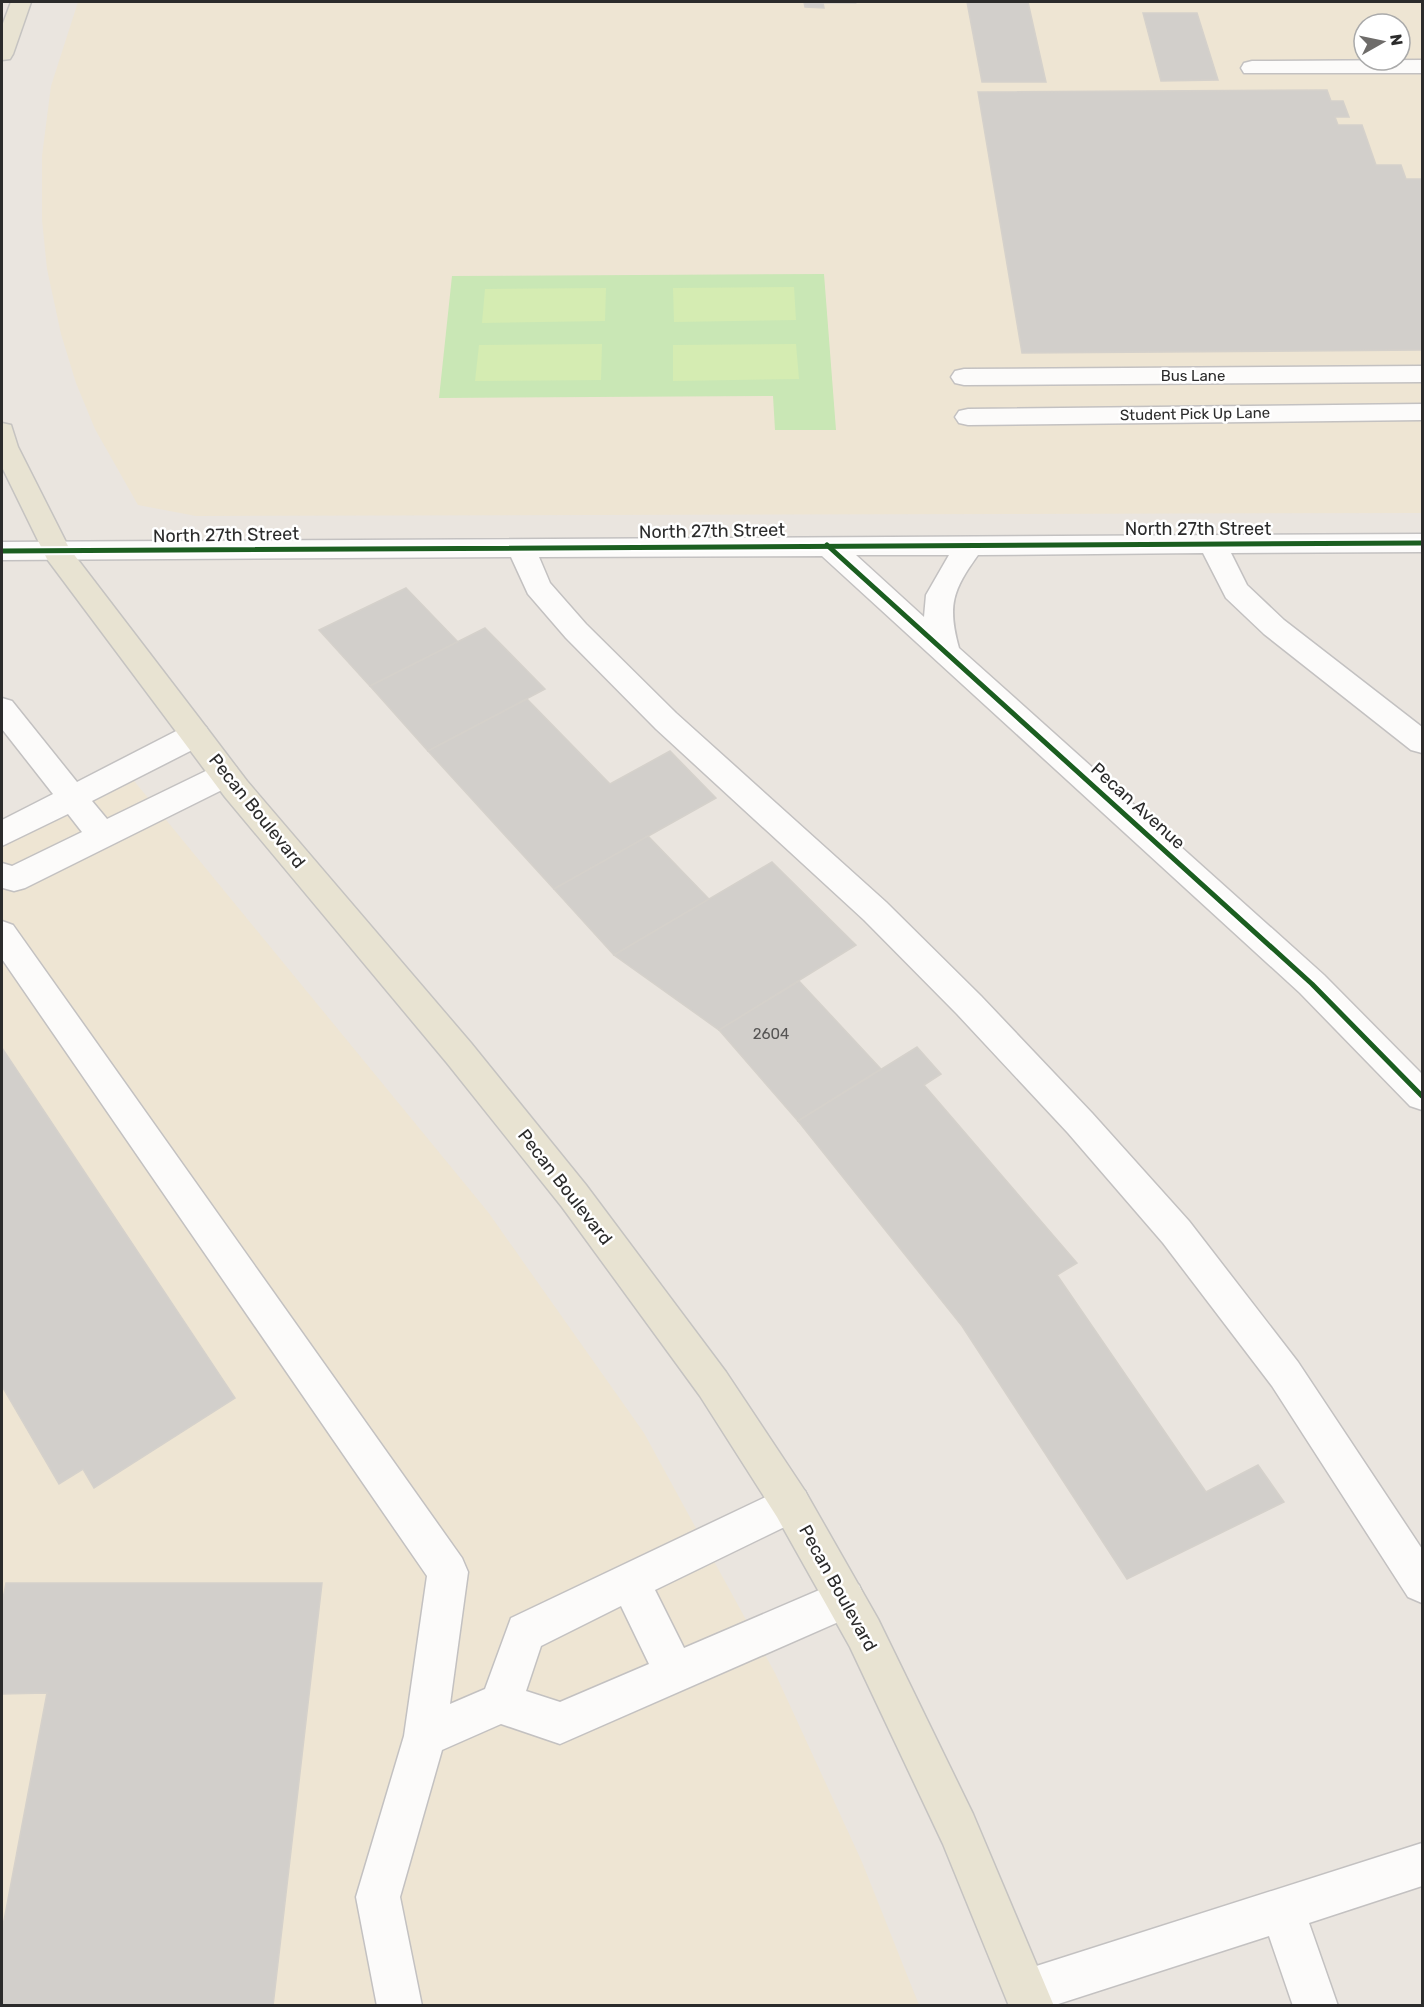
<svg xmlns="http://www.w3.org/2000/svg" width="1424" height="2007" viewBox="0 0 1424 2007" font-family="Rubik,sans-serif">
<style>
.education{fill:#eee5d3;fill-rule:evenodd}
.green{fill:#c9e7b5}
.pitch{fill:#d5ecb2}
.building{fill:#d2cfcb;stroke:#d5d1cb;stroke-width:1.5}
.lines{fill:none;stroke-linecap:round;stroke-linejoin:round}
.minor-casing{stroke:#c3c1c1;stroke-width:3}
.major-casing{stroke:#c5c3c1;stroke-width:3}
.minor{fill:#fcfbfa;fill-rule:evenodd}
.major{fill:#e8e3d2;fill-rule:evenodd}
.cycleway-casing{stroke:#fff;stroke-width:9}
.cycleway{stroke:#1b5e20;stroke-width:5}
.labels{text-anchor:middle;stroke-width:5;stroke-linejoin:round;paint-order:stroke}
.far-street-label{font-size:15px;fill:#2b2b2b;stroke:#fff}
.number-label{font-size:15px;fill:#565554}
.street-label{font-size:18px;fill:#2b2b2b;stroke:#fff}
</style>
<rect width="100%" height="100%" fill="#eae5df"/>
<g class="education">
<path d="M78 2H1422V513L196 516 138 505 95 429 76 383 61 334 47 269 42 220V156L51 86ZM1364 24H1400V60H1364Z"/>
<polygon points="130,776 488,1212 644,1433 775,1673 862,1862 919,2005 2,2006 2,844"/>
</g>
<polygon class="green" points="824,274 836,430 775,430 773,396 439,398 452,276"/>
<g class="pitch">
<polygon points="794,287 796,320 674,322 673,288"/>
<polygon points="606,288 605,321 482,323 485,289"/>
<polygon points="602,344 601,380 475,381 479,345"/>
<polygon points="796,344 799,379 673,381 673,345"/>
</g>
<g class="building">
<polygon points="804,2 854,2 855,3 823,3 824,8 805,7"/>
<polygon points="967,2 1028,2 1046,82 982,82"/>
<polygon points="1143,13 1197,13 1218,80 1161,81"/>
<polygon points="1327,90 1331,101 1343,101 1349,117 1335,117 1338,125 1362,125 1376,165 1401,165 1406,179 1422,179 1422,350 1022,353 978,92"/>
<polygon points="406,588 458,642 370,686 319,630"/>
<polygon points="485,628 545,689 428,751 370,686"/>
<polygon points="527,699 610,784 670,751 716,798 554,889 428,751"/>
<polygon points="648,836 709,899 614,955 554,889"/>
<polygon points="772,862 856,945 719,1030 614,955"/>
<polygon points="799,981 881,1069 798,1121 719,1030"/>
<polygon points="917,1047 941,1074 924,1085 1077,1263 1057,1275 1206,1492 1258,1465 1284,1502 1127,1579 962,1326 798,1121"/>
<polygon points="2,1048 235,1398 94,1488 83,1469 59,1484 2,1386"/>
<polygon points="6,1583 322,1583 273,2006 2,2006 2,1931 47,1693 2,1694 2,1604"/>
</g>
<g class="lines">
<defs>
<g id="minor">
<polygon points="1252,61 1422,60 1422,73 1244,73 1241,68 1244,63"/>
<polygon points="1422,366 1422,382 964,385 955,383 951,377 955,371 964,369"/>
<polygon points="1422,404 1422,420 968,425 959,423 955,417 959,411 968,409"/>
<path d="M1422 534V552L1231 553 1247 585 1284 620 1422 727V753L1411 750 1264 634 1226 598 1203 553 978 555C953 590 947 605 959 648L1324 975 1422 1074V1110L1410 1106 1300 993 822 556 539 557 550 583 586 624 676 713 886 902 981 996 1092 1113 1189 1221 1298 1362 1422 1549V1603L1408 1597 1272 1386 1163 1243 1068 1133 957 1014 864 920 656 729 566 638 528 594 511 557 2 560V542ZM856 555H949L926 595 924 617Z"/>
<polygon points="2,698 12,701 77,782 184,727 195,724 206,727 210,735 206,743 92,801 107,819 214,767 225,764 236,767 240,775 236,783 25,888 14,891 3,888 2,863 12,866 82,832 68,814 2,846 2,820 53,794 2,729"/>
<path d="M2 921 13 925 462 1558 468 1572 450 1704 485 1689 511 1618 791 1485 805 1491 811 1504 805 1517 655 1590 684 1648 845 1579 859 1585 865 1599 859 1613 560 1744 501 1724 442 1750 400 1897 422 2006H377L356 1897 404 1736 427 1576 2 959ZM621 1606 649 1664 560 1702 526 1691 541 1646Z"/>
<polygon points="1422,1843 1422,1886 1309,1923 1338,2006 1293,2006 1269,1936 1052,2006 1011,2006 1005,1991 1011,1975 1027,1969"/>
</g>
<g id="major">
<polygon points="11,2 31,2 13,54 10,59 2,60 2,26"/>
<polygon points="2,423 11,425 18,447 69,548 206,727 247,781 471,1043 586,1185 726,1372 805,1491 878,1619 973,1814 1054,2006 1009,2006 943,1844 850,1647 777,1517 700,1396 562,1207 447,1063 225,797 47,559 2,467"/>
</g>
</defs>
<use href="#minor" class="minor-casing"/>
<use href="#major" class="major-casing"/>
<use href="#minor" class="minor"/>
<use href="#major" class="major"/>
<defs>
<g id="cycleway">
<polyline points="827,545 1312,984 1422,1096"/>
<polyline points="2,551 1422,543"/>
</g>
</defs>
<use href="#cycleway" class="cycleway-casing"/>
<use href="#cycleway" class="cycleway"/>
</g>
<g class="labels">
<g class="far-street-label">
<text x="1193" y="381">Bus Lane</text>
<text transform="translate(1195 414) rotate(-1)" y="5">Student Pick Up Lane</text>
</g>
<g class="number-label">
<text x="771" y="1039">2604</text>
</g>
<g class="street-label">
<text x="1198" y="535">North 27th Street</text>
<text transform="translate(712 531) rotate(-1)" y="6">North 27th Street</text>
<text transform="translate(226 535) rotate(-1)" y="6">North 27th Street</text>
<text transform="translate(1138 806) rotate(42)" y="6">Pecan Avenue</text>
<text transform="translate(257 811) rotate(51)" y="6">Pecan Boulevard</text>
<text transform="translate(565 1187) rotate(52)" y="6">Pecan Boulevard</text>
<text transform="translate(838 1588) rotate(61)" y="6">Pecan Boulevard</text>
</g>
</g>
<rect width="1424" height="2007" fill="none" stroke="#2b2b2b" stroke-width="6"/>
<g transform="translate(1382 42) rotate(81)"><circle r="28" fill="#ffffff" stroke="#aaaaaa" stroke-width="1.5"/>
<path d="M0-4.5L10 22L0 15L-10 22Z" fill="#6e6c6a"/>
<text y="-9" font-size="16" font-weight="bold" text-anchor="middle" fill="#2b2b2b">N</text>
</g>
</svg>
